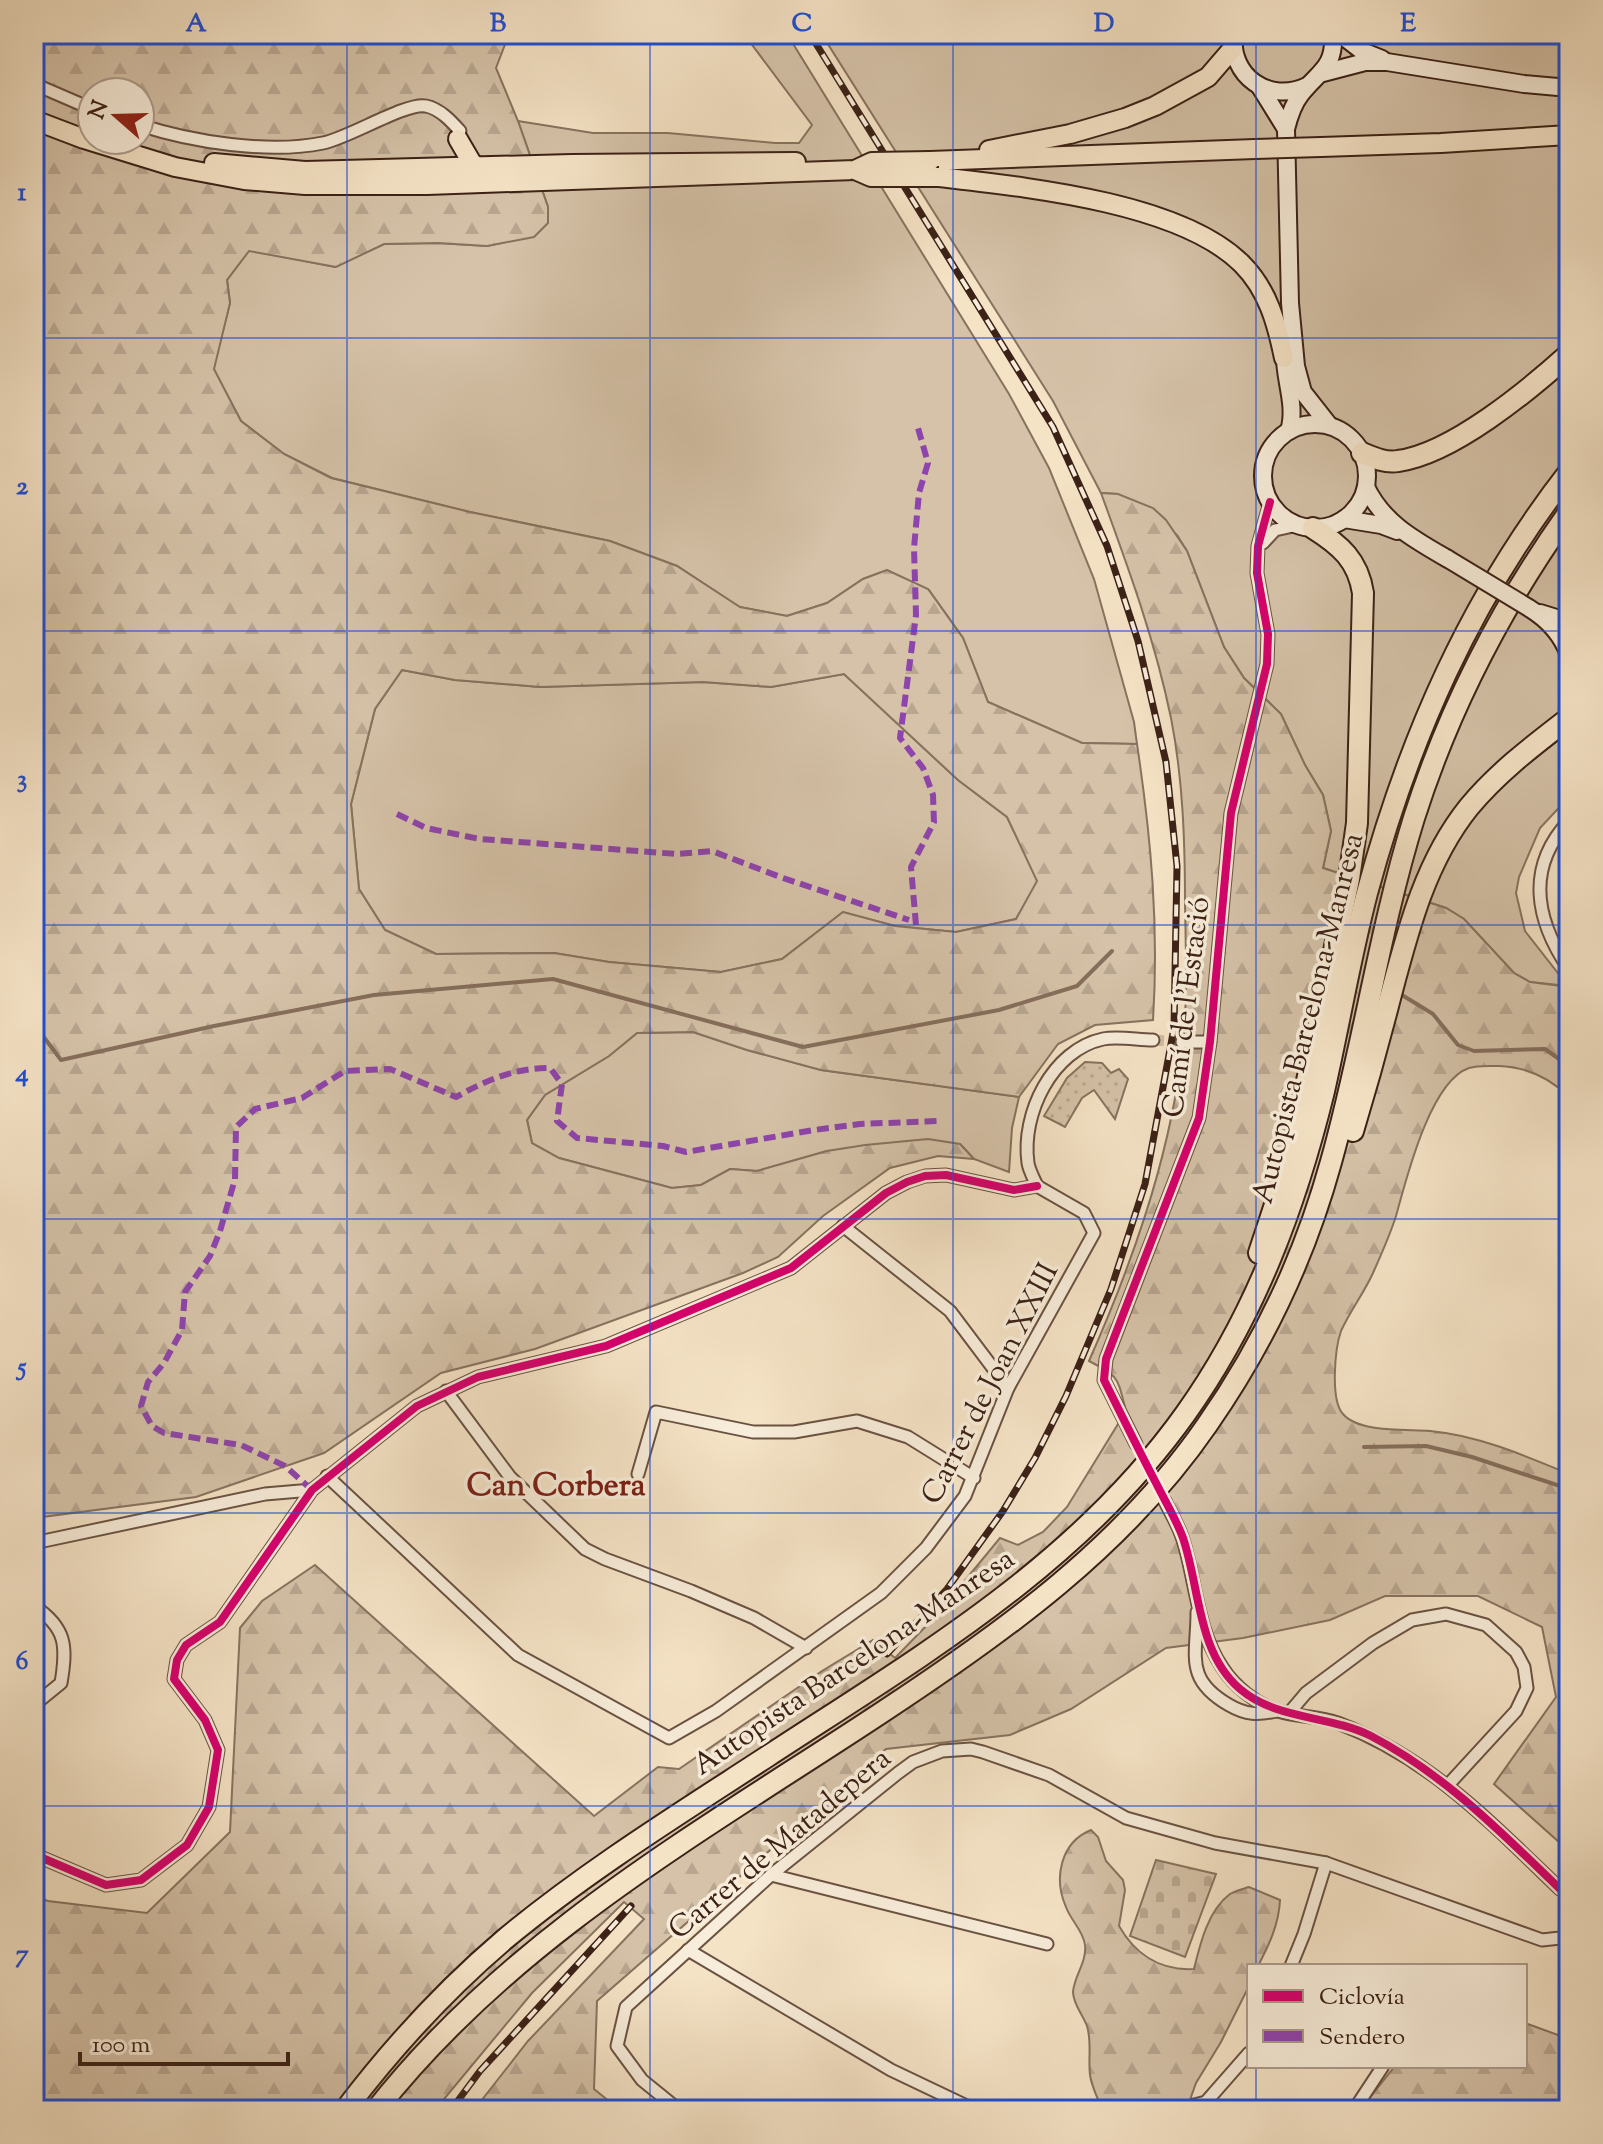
<svg xmlns="http://www.w3.org/2000/svg" width="1603" height="2144" viewBox="0 0 1603 2144" font-family="'Sorts Mill Goudy',serif">
<style>
.grass{fill:#d5c2a8;stroke:#88725f;stroke-width:2}
.forest{fill:url(#forest-firs);stroke:#88725f;stroke-width:2;fill-rule:evenodd}
.cemetery{fill:url(#cemetery-stones);stroke:#88725f;stroke-width:2}
.park{fill:url(#park-dots);stroke:#88725f;stroke-width:2}
.lines{fill:none;stroke-linecap:round;stroke-linejoin:round}
.stream{stroke:#856e5c;stroke-width:4}
.street-tunnel{stroke:#d0bca3;stroke-width:11;stroke-dasharray:11 5.5;stroke-linecap:butt}
.street-casing{stroke:#6a5242;stroke-width:15}
.secondary-casing{stroke:#3b2116;stroke-width:20}
.primary-casing{stroke:#3b2116;stroke-width:22}
.highway-casing{stroke:#3b2116;stroke-width:24}
.street{stroke:#f8edda;stroke-width:11}
.secondary{stroke:#f8edda;stroke-width:16}
.primary{stroke:#f5e3c6;stroke-width:18}
.highway{stroke:#f5e3c6;stroke-width:20}
.rail-casing{stroke:#3b2116;stroke-width:7}
.rail{stroke:#f8edda;stroke-width:4;stroke-dasharray:12;stroke-linecap:butt}
.secondary-bridge-casing{stroke:#3b2116;stroke-width:20;stroke-linecap:butt}
.primary-bridge-casing{stroke:#3b2116;stroke-width:22;stroke-linecap:butt}
.secondary-bridge{stroke:#f8edda;stroke-width:16}
.primary-bridge{stroke:#f5e3c6;stroke-width:18}
.quiet{stroke:#8e44ad;stroke-width:6;stroke-dasharray:12 6;stroke-linecap:butt}
.cycleway-casing{stroke:#f8edda;stroke-width:13}
.cycleway{stroke:#d6006c;stroke-width:8}
.grid{fill:none;stroke:#1d4ed8;stroke-width:2;stroke-opacity:0.55}
.labels{text-anchor:middle;stroke-width:7;stroke-linejoin:round;paint-order:stroke}
.street-label{font-size:30px;fill:#3b2116;stroke:#f8edda}
.neighbourhood-label{font-size:32px;font-weight:bold;fill:#7a1f14;stroke:#f8edda}
.neatline{fill:none;stroke:#1d4ed8;stroke-width:3}
.grid-label{font-size:26px;text-anchor:middle;font-weight:bold;fill:#1d4ed8}
</style>
<defs>
<pattern id="forest-firs" width="22" height="20" patternUnits="userSpaceOnUse" patternTransform="scale(2)"><rect width="22" height="20" fill="#d5c2a8"/><path d="M5 1l3.5 6h-7zM16 11l3.5 6h-7z" fill="#b8a690"/></pattern>
<pattern id="cemetery-stones" width="16" height="16" patternUnits="userSpaceOnUse" patternTransform="scale(2)"><rect width="16" height="16" fill="#d5c2a8"/><path d="M2 7V4a2 2 0 0 1 4 0v3zM10 15v-3a2 2 0 0 1 4 0v3z" fill="#b8a690"/></pattern>
<pattern id="park-dots" width="8" height="8" patternUnits="userSpaceOnUse" patternTransform="scale(2)"><rect width="8" height="8" fill="#d5c2a8"/><path d="M2 2h.1M6 6h.1" fill="none" stroke="#b8a690" stroke-width="1.8" stroke-linecap="round"/></pattern>
</defs>
<rect width="100%" height="100%" fill="#f5e3c6"/>
<filter id="stains"><feTurbulence type="fractalNoise" baseFrequency=".0025" numOctaves="4"/><feColorMatrix values="0 0 0 0 .2 0 0 0 0 .09 0 0 0 0 .02 0 0 0 .5 -.17"/></filter>
<radialGradient id="worn" r=".72"><stop offset=".6" stop-color="#630" stop-opacity="0"/><stop offset="1" stop-color="#630" stop-opacity=".3"/></radialGradient>
<g class="grass">
<polygon points="744,34 787,34 1009,394 1049,468 1094,579 1134,722 1137,744 1082,743 988,702 963,638 929,590 887,570 863,579 827,603 787,616 739,607 677,566 610,541 470,512 332,478 284,454 241,421 213,369 230,303 227,280 249,250 335,267 384,244 438,243 487,246 534,236 548,207 518,121 593,133 668,133 775,143 799,143 812,125"/>
<polygon points="832,34 1569,34 1569,797 1540,828 1519,877 1516,893 1525,931 1568,986 1530,982 1514,973 1464,919 1446,908 1323,868 1331,831 1323,795 1305,765 1281,714 1244,678 1224,647 1187,551 1177,535 1118,494 1101,493 1053,401 826,41"/>
<polygon points="402,670 455,680 540,687 703,682 771,687 844,674 958,780 1007,817 1038,881 1016,919 956,932 895,926 843,912 782,959 721,972 609,962 554,953 436,954 385,930 359,889 351,804 375,709"/>
<polygon points="693,1032 747,1050 821,1070 1019,1097 1012,1128 1009,1172 974,1159 960,1144 827,1151 757,1171 730,1169 701,1185 672,1188 559,1158 532,1143 527,1120 545,1095 609,1056 637,1033"/>
</g>
<g class="forest">
<path d="M34 34H509L496 68 518 121 548 207V223L534 237 487 246 438 243 384 244 336 267 249 251 227 280 230 303 214 369 241 421 284 454 331 478 470 512 610 541 677 566 740 607 787 616 827 603 863 579 887 570 928 589 963 638 988 702 1082 743 1137 744C1151 837 1159 926 1153 1020L1095 1025 1058 1044 1019 1097 821 1070 747 1050 693 1032 637 1033 609 1056 545 1095 527 1120 532 1143 559 1158 672 1188 701 1185 730 1169 757 1171 827 1151 865 1145 928 1139 960 1144 974 1159 938 1156 890 1168 823 1216 778 1257 743 1273 535 1349 441 1373 324 1453 196 1497 34 1518ZM92 92H140V140H92ZM402 670 455 680 540 687 703 682 771 687 844 674 958 780 1007 817 1037 881 1016 919 956 932 895 926 843 912 782 959 721 972 609 962 554 953 436 954 385 930 359 889 351 804 375 709Z"/>
<path d="M1101 493 1118 494 1153 508 1166 520 1187 551 1224 647 1244 678 1281 714 1305 765 1323 795 1331 831 1323 868 1446 908 1464 919 1514 973 1530 982 1569 987V1097C1550 1078 1526 1067 1499 1066 1490 1066 1478 1065 1469 1068 1430 1081 1406 1180 1396 1216 1390 1235 1381 1255 1373 1273 1364 1293 1350 1311 1341 1331 1335 1348 1330 1400 1343 1414 1359 1433 1407 1429 1430 1431 1477 1435 1526 1456 1569 1474V1851L1494 1784 1556 1697 1542 1627 1478 1596H1385L1330 1620 1243 1638 1166 1648 1071 1709 1010 1735 886 1749 597 2001 594 2089 620 2110H474L528 2041 644 1919 624 1902 532 1993 435 2110H34V1896L48 1901 147 1913 230 1832 240 1628 262 1601 315 1565 594 1816 658 1767 679 1769 822 1671 873 1640 895 1658 934 1618 1000 1538 1018 1545 1043 1532 1067 1507 1126 1411C1117 1377 1120 1377 1089 1361 1131 1266 1167 1165 1181 1061 1188 1010 1186 956 1185 904 1185 842 1183 779 1171 718 1155 640 1128 567 1101 493Z"/>
<path d="M1091 1830 1098 1837 1106 1861 1123 1880 1125 1890 1119 1926C1135 1954 1160 1971 1194 1969 1200 1944 1208 1910 1230 1894 1235 1891 1243 1889 1249 1887L1280 1900C1279 1924 1269 1945 1258 1966H1249V1986L1221 2042 1196 2083 1191 2097 1195 2110H1102C1098 2098 1092 2088 1090 2075 1088 2059 1092 2042 1087 2026 1083 2015 1073 2004 1073 1992 1074 1976 1087 1962 1085 1945 1083 1930 1071 1921 1066 1907 1053 1878 1061 1842 1091 1830Z"/>
<polygon points="1525,2023 1569,2039 1569,2110 1360,2110 1395,2066 1525,2066"/>
</g>
<polygon class="cemetery" points="1156,1860 1216,1874 1185,1957 1130,1936"/>
<polygon class="park" points="1085,1062 1102,1063 1111,1073 1119,1069 1128,1079 1115,1119 1094,1090 1082,1098 1065,1127 1044,1116 1067,1078"/>
<g class="lines">
<g class="stream">
<polyline points="1402,995 1433,1014 1458,1045 1474,1051 1545,1049 1569,1066"/>
<polyline points="34,1024 61,1060 214,1026 374,995 553,979 803,1047 999,1010 1077,986 1112,951"/>
<polyline points="1364,1447 1426,1446 1472,1457 1569,1489"/>
<polyline points="34,2099 46,2110"/>
</g>
<polyline class="street-tunnel" points="1153,1040 1182,1042"/>
<defs>
<g id="street">
<polyline points="34,84 92,109"/>
<path d="M140 125C192 142 269 154 323 143 349 138 406 102 426 106 440 109 451 121 460 131"/>
<polyline points="1263,543 1275,530 1298,525"/>
<path d="M1569 821C1525 868 1536 921 1569 969"/>
<polyline points="1182,1042 1210,1042"/>
<path d="M1037 1186C1034 1179 1029 1170 1028 1163 1021 1114 1052 1050 1103 1039 1118 1036 1138 1040 1153 1040"/>
<polyline points="843,1226 950,1311 1008,1388"/>
<polyline points="446,1391 510,1477 585,1549 605,1559 691,1591 754,1618 806,1648"/>
<polyline points="1136,1444 1104,1380 1106,1359 1199,1118 1210,1042 1231,813 1267,664 1268,634 1257,573 1258,546 1270,502"/>
<polyline points="638,1474 656,1412 753,1432 794,1432 857,1421 908,1437 974,1478"/>
<polyline points="327,1476 518,1655 669,1738 716,1711 881,1593 926,1548 965,1496 1008,1388 1094,1233 1084,1213 1037,1186"/>
<path d="M1165 1501C1171 1514 1179 1526 1183 1540 1196 1581 1197 1630 1222 1667 1234 1686 1256 1704 1278 1711 1298 1717 1318 1716 1338 1723 1430 1758 1490 1822 1560 1889L1569 1891"/>
<polyline points="34,1543 265,1494 312,1490"/>
<path d="M34 1606C67 1628 67 1647 61 1683L34 1705"/>
<path d="M1197 1612C1197 1656 1184 1679 1229 1705 1246 1715 1258 1715 1277 1711"/>
<polyline points="1289,1713 1306,1693 1373,1643 1412,1620 1446,1614 1486,1625 1516,1652 1524,1667 1527,1688 1516,1711 1448,1785"/>
<polyline points="34,1858 40,1857 106,1885 141,1880 187,1845 209,1807 218,1750 205,1720 174,1679 177,1660 186,1645 220,1622 312,1490 417,1406 478,1377 606,1346 791,1268 886,1193 907,1182 925,1176 946,1175 1014,1190 1037,1186"/>
<polyline points="771,1875 1047,1944"/>
<polyline points="688,1950 891,2070 975,2110"/>
<polyline points="1291,1966 1304,1934 1326,1863"/>
<polyline points="1206,2102 1229,2110"/>
<polyline points="679,2110 642,2080 617,2046 626,2007 771,1875 898,1773 913,1762 942,1751 971,1749 983,1752 1049,1775 1126,1818 1215,1843 1326,1863 1542,1940 1569,1937"/>
<polyline points="1175,2110 1206,2102 1249,2053"/>
<polyline points="1354,2110 1383,2066"/>
</g>
<g id="secondary">
<path d="M1234 34C1229 76 1269 104 1307 86"/>
<polyline points="1340,34 1362,51 1382,59"/>
<polyline points="1323,73 1365,62 1387,62 1524,84 1569,88"/>
<polyline points="1260,87 1286,129"/>
<path d="M1285 354C1284 380 1297 405 1289 431"/>
<circle cx="1315" cy="476" r="52"/>
<path d="M1329 425 1303 392 1296 366 1290 303 1286 129C1289 117 1293 104 1301 94 1319 71 1335 68 1333 34"/>
<path d="M1366 487C1383 523 1415 540 1448 559"/>
<polyline points="1344,519 1381,525 1397,531"/>
<path d="M1529 608C1547 619 1562 635 1569 655"/>
<polyline points="1540,613 1569,622"/>
</g>
<g id="primary">
<polyline points="34,120 84,139 175,167 244,180 305,185 427,185 855,170"/>
<polyline points="458,139 472,163 483,170"/>
<polyline points="1321,147 1441,143 1569,135"/>
<polyline points="989,150 1070,134 1125,118 1155,106 1208,77 1233,48"/>
<polyline points="930,161 1255,149"/>
<polyline points="214,163 305,171 572,164 796,162"/>
<path d="M939 177C1025 187 1180 202 1242 264 1268 290 1277 324 1284 358"/>
</g>
<g id="highway">
<path d="M1362 453C1374 458 1385 463 1398 461 1452 454 1529 390 1569 354"/>
<path d="M1353 1131C1366 1088 1378 1045 1389 1002 1407 934 1424 863 1469 807 1498 772 1534 745 1569 718"/>
<path d="M1259 1253 1292 1153 1349 879 1357 823 1363 593C1358 560 1340 545 1313 528"/>
<path d="M345 2110C392 2048 445 1990 505 1939 587 1871 679 1814 768 1756 921 1656 1078 1565 1186 1413 1255 1316 1296 1205 1324 1091 1339 1025 1350 958 1367 893 1409 738 1470 599 1569 472"/>
<path d="M376 2110C512 1937 701 1832 881 1713 1004 1632 1123 1547 1207 1425 1263 1345 1305 1256 1331 1162 1363 1049 1379 931 1414 818 1449 708 1502 606 1569 512"/>
</g>
</defs>
<use href="#street" class="street-casing"/>
<use href="#secondary" class="secondary-casing"/>
<use href="#primary" class="primary-casing"/>
<use href="#highway" class="highway-casing"/>
<use href="#street" class="street"/>
<use href="#secondary" class="secondary"/>
<use href="#primary" class="primary"/>
<use href="#highway" class="highway"/>
<defs>
<g id="rail">
<polyline points="810,34 1053,427 1107,546 1138,641 1166,762 1177,866 1174,1028 1145,1184 1111,1289 1066,1396 1035,1458 1003,1511 947,1589 887,1654"/>
<polyline points="451,2110 480,2071 631,1906"/>
</g>
</defs>
<use href="#rail" class="rail-casing"/>
<use href="#rail" class="rail"/>
<defs>
<polyline id="secondary-bridge" points="1448,559 1529,608"/>
<g id="primary-bridge">
<polyline points="1255,149 1321,147"/>
<polyline points="855,170 871,177 939,177"/>
<polyline points="855,170 872,162 930,161"/>
</g>
</defs>
<use href="#secondary-bridge" class="secondary-bridge-casing"/>
<use href="#primary-bridge" class="primary-bridge-casing"/>
<use href="#secondary-bridge" class="secondary-bridge"/>
<use href="#primary-bridge" class="primary-bridge"/>
<g class="quiet">
<polyline points="397,814 426,828 480,839 677,854 712,851 783,878 909,920"/>
<polyline points="916,925 911,867 934,822 933,795 923,768 900,738 916,615 914,548 919,493 928,463 918,428"/>
<path d="M312 1490 285 1466 241 1445 164 1433 152 1426 141 1406 148 1382 164 1363 182 1330 185 1292 210 1256 220 1231 235 1179 236 1127 255 1109 302 1098 345 1071 390 1069 456 1097C487 1080 514 1068 550 1068L562 1084 557 1121 577 1138 663 1146 686 1152 814 1130 860 1124 937 1121"/>
</g>
<defs>
<g id="cycleway">
<path d="M1270 502 1258 546 1257 573 1268 634 1267 664 1231 813 1210 1042 1199 1118 1114 1338 1106 1359 1104 1380C1121 1414 1138 1449 1156 1483 1165 1501 1176 1519 1183 1538 1200 1588 1197 1652 1240 1689 1276 1720 1329 1715 1371 1736 1444 1774 1501 1832 1560 1889L1569 1891"/>
<polyline points="34,1858 40,1857 106,1885 141,1880 187,1845 209,1807 218,1750 205,1720 174,1679 177,1660 186,1645 220,1622 312,1490 417,1406 478,1377 606,1346 791,1268 886,1193 907,1182 925,1176 946,1175 1014,1190 1037,1186"/>
</g>
</defs>
<use href="#cycleway" class="cycleway-casing"/>
<use href="#cycleway" class="cycleway"/>
</g>
<path class="grid" d="M347 34V2110M650 34V2110M953 34V2110M1256 34V1966M34 338H1569M34 631H1569M34 925H1569M34 1219H1569M34 1513H1569M34 1806H1569M1256 2066V2110"/>
<g class="labels">
<g class="street-label">
<text transform="translate(1185 1007) rotate(-83)" y="10">Camí de l'Estació</text>
<text transform="translate(1307 1018) rotate(-76)" y="10">Autopista Barcelona-Manresa</text>
<text transform="translate(989 1383) rotate(-63)" y="10">Carrer de Joan XXIII</text>
<text transform="translate(853 1661) rotate(-34)" y="10">Autopista Barcelona-Manresa</text>
<text transform="translate(779 1843) rotate(-40)" y="10">Carrer de Matadepera</text>
</g>
<g class="neighbourhood-label">
<text x="556" y="1495">Can Corbera</text>
</g>
</g>
<rect width="1603" height="2144" fill="none" stroke="#f5e3c6" stroke-width="88"/>
<rect x="1247" y="1964" width="280" height="104" fill="#f8edda" stroke="#ac9b8c" stroke-width="2"/>
<rect x="1263" y="1990" width="40" height="12" fill="#d6006c" stroke="#ac9b8c" stroke-width="2"/>
<text x="1319" y="2004" font-size="24" fill="#3b2116">Ciclovía</text>
<rect x="1263" y="2030" width="40" height="12" fill="#8e44ad" stroke="#ac9b8c" stroke-width="2"/>
<text x="1319" y="2044" font-size="24" fill="#3b2116">Sendero</text>
<g transform="translate(116 116) rotate(290)"><circle r="38" fill="#f8edda" stroke="#ac9b8c" stroke-width="2"/>
<path d="M0-6L14 30L0 20L-14 30Z" fill="#8f2418"/>
<text y="-12" font-size="22" font-weight="bold" text-anchor="middle" fill="#3b2116">N</text>
</g>
<path d="M80 2052v12h208v-12" fill="none" stroke="#3b2116" stroke-width="4"/>
<text x="92" y="2052" font-size="24" fill="#3b2116" stroke="#f8edda" stroke-width="6" paint-order="stroke">100 m</text>
<rect x="44" y="44" width="1515" height="2056" class="neatline"/>
<g class="grid-label">
<text x="196" y="31">A</text>
<text x="498" y="31">B</text>
<text x="802" y="31">C</text>
<text x="1104" y="31">D</text>
<text x="1408" y="31">E</text>
<text x="22" y="200">1</text>
<text x="22" y="494">2</text>
<text x="22" y="787">3</text>
<text x="22" y="1081">4</text>
<text x="22" y="1375">5</text>
<text x="22" y="1669">6</text>
<text x="22" y="1962">7</text>
</g>
<rect width="100%" height="100%" filter="url(#stains)"/>
<rect width="100%" height="100%" fill="url(#worn)"/>
</svg>
